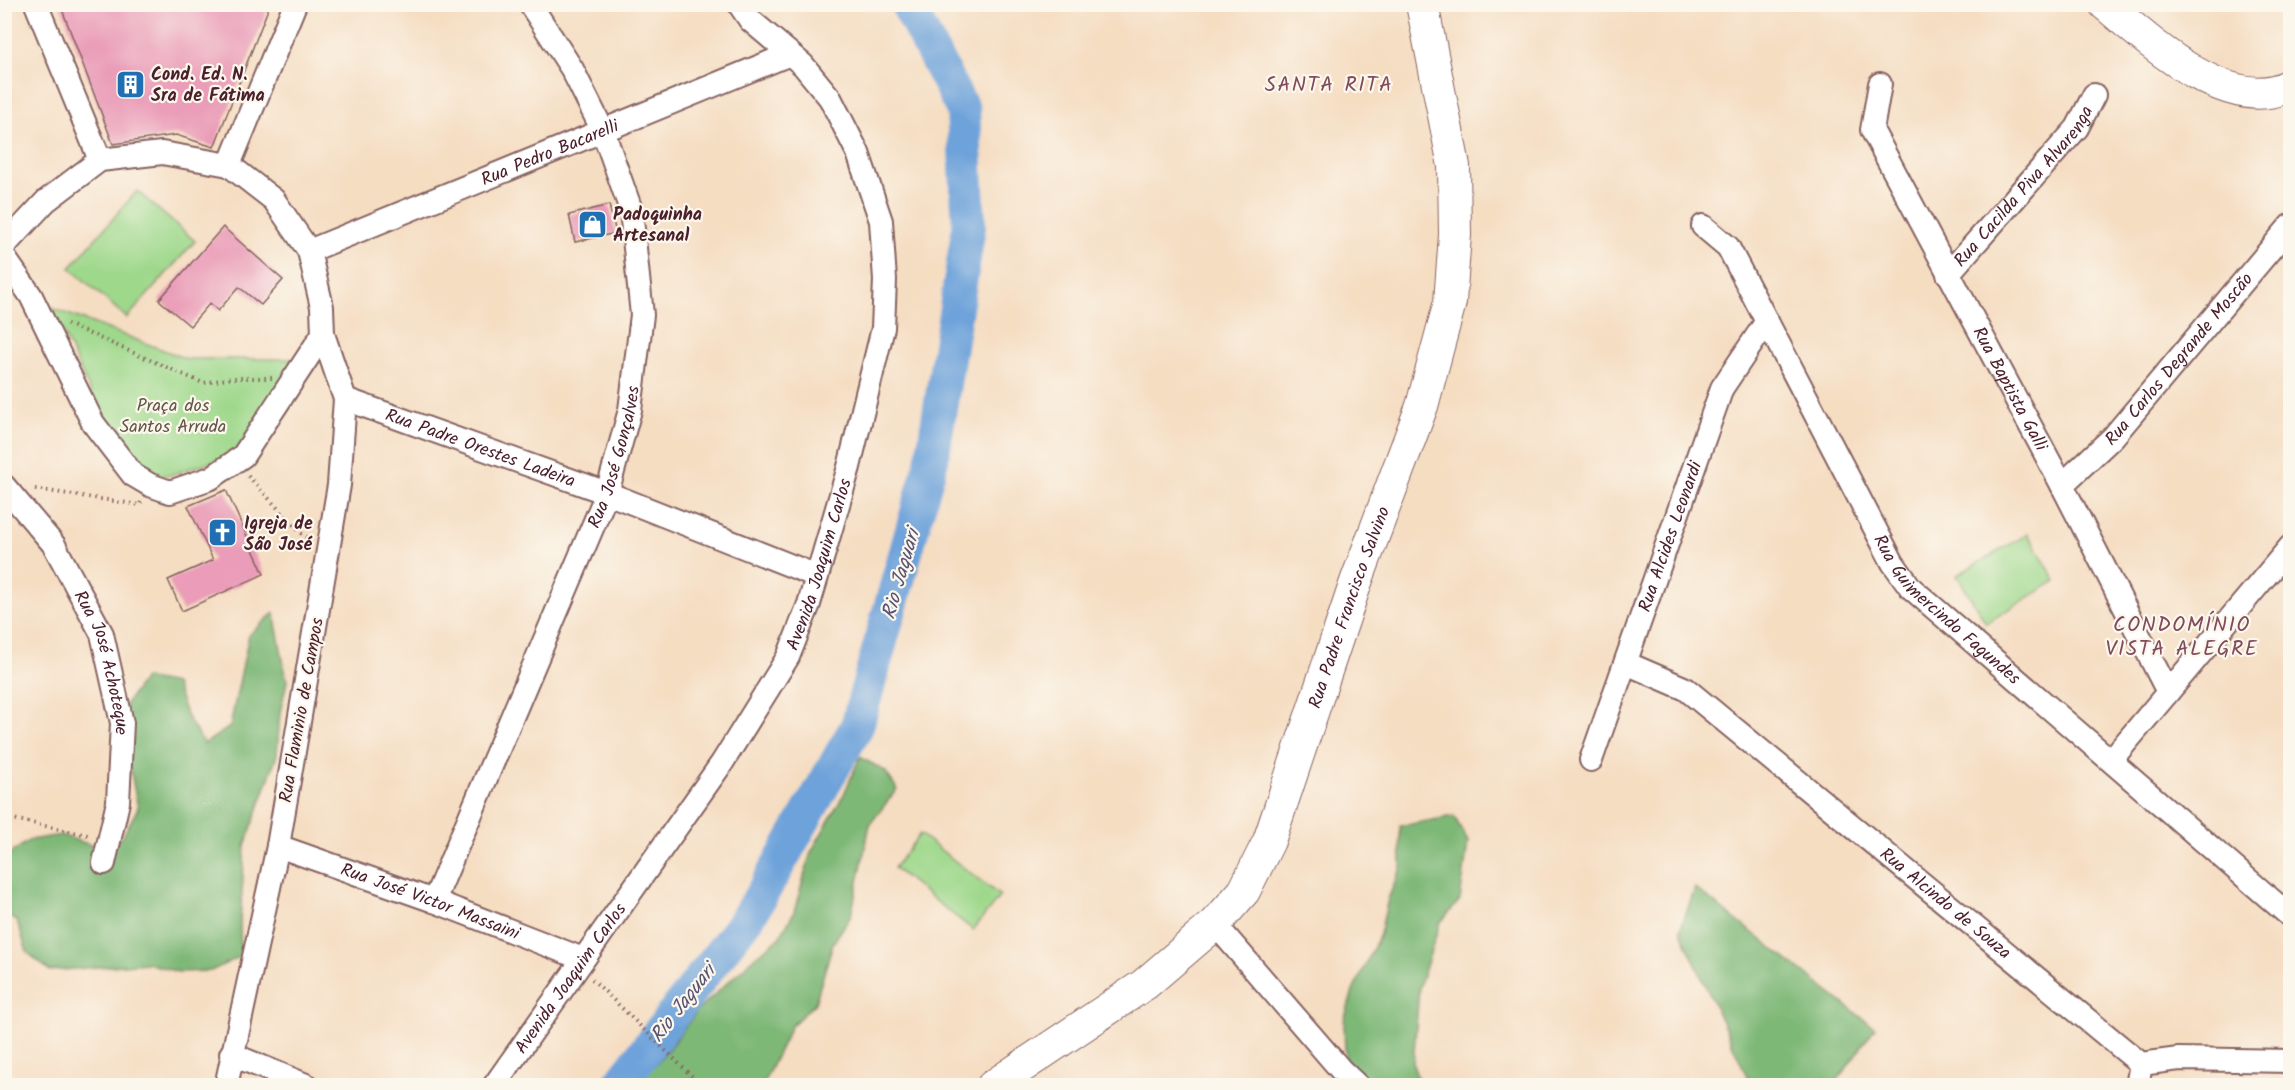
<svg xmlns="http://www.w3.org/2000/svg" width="2295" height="1090" viewBox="0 0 2295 1090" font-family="Kalam,sans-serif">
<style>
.green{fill:#9ed88b;stroke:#747c5b;stroke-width:1.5}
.forest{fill:#7eb877;stroke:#646c51;stroke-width:1.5}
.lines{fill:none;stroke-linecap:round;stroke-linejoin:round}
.river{stroke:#6da2da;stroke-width:34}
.building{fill:#ea9cb8}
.street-casing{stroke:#866260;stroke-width:26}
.secondary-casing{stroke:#866260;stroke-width:34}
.path{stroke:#866260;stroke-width:4;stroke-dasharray:1.5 4.5;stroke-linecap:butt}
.street{stroke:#fff;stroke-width:22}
.secondary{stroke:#fff;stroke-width:32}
.labels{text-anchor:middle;stroke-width:4.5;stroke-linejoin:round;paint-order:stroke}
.poi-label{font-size:18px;font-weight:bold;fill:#4a1f2b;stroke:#fbf7ec;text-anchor:start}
.street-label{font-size:18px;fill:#4a1f2b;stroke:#fbf7ec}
.park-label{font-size:18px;fill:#635648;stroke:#fbf7ec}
.water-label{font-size:20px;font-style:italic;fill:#585371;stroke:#fbf7ec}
.quarter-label{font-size:21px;letter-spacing:1.5px;fill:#824b5c;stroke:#fbf7ec}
</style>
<rect width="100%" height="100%" fill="#fbf7ec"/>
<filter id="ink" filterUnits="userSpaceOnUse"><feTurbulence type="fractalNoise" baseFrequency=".0167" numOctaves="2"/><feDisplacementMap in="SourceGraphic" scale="12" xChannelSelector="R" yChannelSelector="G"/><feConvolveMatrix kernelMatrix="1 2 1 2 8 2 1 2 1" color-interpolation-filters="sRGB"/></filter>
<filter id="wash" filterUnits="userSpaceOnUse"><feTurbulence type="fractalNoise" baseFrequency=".008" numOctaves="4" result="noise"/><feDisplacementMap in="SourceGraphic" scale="24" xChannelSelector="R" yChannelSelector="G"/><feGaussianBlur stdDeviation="1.35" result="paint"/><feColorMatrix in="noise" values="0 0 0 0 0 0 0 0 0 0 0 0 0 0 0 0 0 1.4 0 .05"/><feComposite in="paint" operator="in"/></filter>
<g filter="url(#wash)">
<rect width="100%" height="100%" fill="#f5ddc2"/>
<g class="green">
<polygon points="137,191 195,241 127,318 70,268"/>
<polygon points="52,308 187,359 292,359 271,399 235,454 170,475 156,475 142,469 117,438 92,396"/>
<polygon points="2028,534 2056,581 1986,623 1957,575"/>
<polygon points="920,834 1000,896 973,930 894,868"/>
</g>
<g class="forest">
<polygon points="274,613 287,681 280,712 277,755 245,846 240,923 241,956 211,971 178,972 148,963 50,971 27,952 17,921 5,915 5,857 30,840 61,835 91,845 121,839 138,808 126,747 125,705 144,678 175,684 187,717 204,744 230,727 249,635"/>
<polygon points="860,757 885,771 897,789 870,824 851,916 833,943 815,1003 791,1026 763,1084 633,1085 660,1060 698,1010 755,957 779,938 794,912 811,852 844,794"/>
<polygon points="1454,816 1468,842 1460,900 1440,923 1419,988 1413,1065 1420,1085 1346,1085 1344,1021 1353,991 1380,934 1388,899 1401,868 1400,826"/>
<polygon points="1695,888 1875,1028 1834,1085 1751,1085 1680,930"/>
</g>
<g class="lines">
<polyline class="river" points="618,1086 751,913 857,726 932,459 969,226 963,110 907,4"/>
</g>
<g id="blocks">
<g class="building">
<polygon points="60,4 270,4 214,147 176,135 113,144"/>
<polygon points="609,205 616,233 575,242 569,215"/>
<polygon points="223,227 283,280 261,305 239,287 218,311 210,303 190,326 159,300"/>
<polygon points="226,490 264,574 182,611 168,580 213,560 188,506"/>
</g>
</g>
</g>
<g filter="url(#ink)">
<use href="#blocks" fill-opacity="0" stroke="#866260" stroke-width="1.5"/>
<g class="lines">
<defs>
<g id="street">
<polyline points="36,4 100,160"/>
<path id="s1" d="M1880 84 1872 130 2062 485 2168 692"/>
<polyline points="229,165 295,4"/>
<path id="s2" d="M1703 226 1728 247 1893 563 1911 588 2290 916"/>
<polyline points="4,246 46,201 100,160 162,153 229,165 274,200 309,251 322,307 323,334 345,399 339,485 278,846 226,1086"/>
<path id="s3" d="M309 251 790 54"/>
<polyline points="4,257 31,296 93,423 133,475 150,485 170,492 211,478 243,456 323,334"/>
<path id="s4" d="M1948 274 2077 128 2094 95"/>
<path id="s5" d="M345 399 607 493 817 576"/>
<path id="s6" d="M2062 485 2113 437 2290 226"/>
<path id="s7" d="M4 486 54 545 102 634 122 723 118 802 104 863"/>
<path id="s8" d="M1626 663 1686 689 2141 1064 2179 1059 2290 1061"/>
<polyline points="2112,759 2290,547"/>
<path id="s9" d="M1591 760 1722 388 1767 321"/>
<path id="s10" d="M278 846 434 901 583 959"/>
<path id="s11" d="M434 901 607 493 630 410 642 315 631 210 603 131 572 69 530 4"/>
<polyline points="1215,924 1341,1070 1358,1086"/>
<polyline points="231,1054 308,1086"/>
<path id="s12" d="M494 1086 722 763 788 657 809 604 849 467 883 328 885 280 881 221 858 153 830 98 803 65 750 20 739 4"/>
<polyline points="2137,1086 2141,1064"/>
</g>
<g id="secondary">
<path d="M2105 4C2148 41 2230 117 2290 85"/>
<path id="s13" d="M993 1086 1145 984 1215 924 1244 891 1269 841 1356 582 1422 406 1450 302 1455 235 1454 166 1422 4"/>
</g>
</defs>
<use href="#street" class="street-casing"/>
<use href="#secondary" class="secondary-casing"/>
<g class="path">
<polyline points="67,324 203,383 233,378 272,378"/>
<polyline points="248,476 301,533 310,539"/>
<polyline points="35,489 140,505 141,502"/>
<polyline points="4,817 92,836"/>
<polyline points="592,979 702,1086"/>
</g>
<use href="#street" class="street"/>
<use href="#secondary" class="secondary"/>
</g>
</g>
<defs>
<symbol id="building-square" viewBox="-11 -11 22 22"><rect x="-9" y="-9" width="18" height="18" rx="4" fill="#1f6fb2" stroke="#fbf7ec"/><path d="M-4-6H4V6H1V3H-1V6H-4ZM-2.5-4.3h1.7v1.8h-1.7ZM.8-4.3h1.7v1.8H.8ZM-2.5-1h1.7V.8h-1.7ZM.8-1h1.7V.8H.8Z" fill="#fff"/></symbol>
<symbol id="shop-square" viewBox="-11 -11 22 22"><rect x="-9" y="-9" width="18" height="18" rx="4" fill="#1f6fb2" stroke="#fbf7ec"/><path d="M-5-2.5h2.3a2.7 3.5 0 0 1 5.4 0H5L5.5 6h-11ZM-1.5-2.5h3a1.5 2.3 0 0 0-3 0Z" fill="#fff"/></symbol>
<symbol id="church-square" viewBox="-11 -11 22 22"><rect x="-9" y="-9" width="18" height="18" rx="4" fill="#1f6fb2" stroke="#fbf7ec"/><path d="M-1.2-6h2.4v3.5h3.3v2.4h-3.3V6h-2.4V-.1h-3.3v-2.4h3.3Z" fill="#fff"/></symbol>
</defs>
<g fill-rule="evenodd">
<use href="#building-square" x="114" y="68" width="33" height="33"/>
<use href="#shop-square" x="576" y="208" width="33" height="33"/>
<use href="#church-square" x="206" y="516" width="33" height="33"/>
</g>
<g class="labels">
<g class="poi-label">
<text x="151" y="80">Cond. Ed. N.<tspan x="151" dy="21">Sra de Fátima</tspan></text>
<text x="613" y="220">Padoquinha<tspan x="613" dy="21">Artesanal</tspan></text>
<text x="244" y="529">Igreja de<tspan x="244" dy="21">São José</tspan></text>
</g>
<g class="street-label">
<text dy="6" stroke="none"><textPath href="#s3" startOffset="260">Rua Pedro Bacarelli</textPath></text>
<text dy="6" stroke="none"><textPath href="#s4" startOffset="116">Rua Cacilda Piva Alvarenga</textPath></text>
<text dy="6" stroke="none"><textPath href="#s6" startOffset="172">Rua Carlos Degrande Moscão</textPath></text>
<text dy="6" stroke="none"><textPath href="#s1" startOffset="340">Rua Baptista Galli</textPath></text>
<text dy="6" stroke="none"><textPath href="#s5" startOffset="144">Rua Padre Orestes Ladeira</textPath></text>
<text dy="6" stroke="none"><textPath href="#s11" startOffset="480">Rua José Gonçalves</textPath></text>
<text dy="6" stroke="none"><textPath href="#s9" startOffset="237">Rua Alcides Leonardi</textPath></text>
<text dy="6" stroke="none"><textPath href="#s12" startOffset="618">Avenida Joaquim Carlos</textPath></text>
<text dy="6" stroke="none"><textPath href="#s13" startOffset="622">Rua Padre Francisco Salvino</textPath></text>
<text dy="6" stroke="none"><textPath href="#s2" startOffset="460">Rua Guimercindo Fagundes</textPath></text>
<text dy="6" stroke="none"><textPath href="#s7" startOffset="206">Rua José Achoteque</textPath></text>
<text transform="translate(301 710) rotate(-80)" y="6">Rua Flaminio de Campos</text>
<text dy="6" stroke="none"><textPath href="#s10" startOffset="162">Rua José Victor Massaini</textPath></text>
<text dy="6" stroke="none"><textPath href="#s8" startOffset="402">Rua Alcindo de Souza</textPath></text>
<text dy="6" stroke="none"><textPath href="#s12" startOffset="132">Avenida Joaquim Carlos</textPath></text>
</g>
<g class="park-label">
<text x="173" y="411">Praça dos<tspan x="173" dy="21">Santos Arruda</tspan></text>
</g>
<g class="water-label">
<text transform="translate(900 574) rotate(-74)" y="7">Rio Jaguari</text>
<text transform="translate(682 1003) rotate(-52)" y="7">Rio Jaguari</text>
</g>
<g class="quarter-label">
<text x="1329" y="91">SANTA RITA</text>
<text x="2182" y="631">CONDOMÍNIO<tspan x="2182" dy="24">VISTA ALEGRE</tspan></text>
</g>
</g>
<rect width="2295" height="1090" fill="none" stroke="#fbf7ec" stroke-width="24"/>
</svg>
